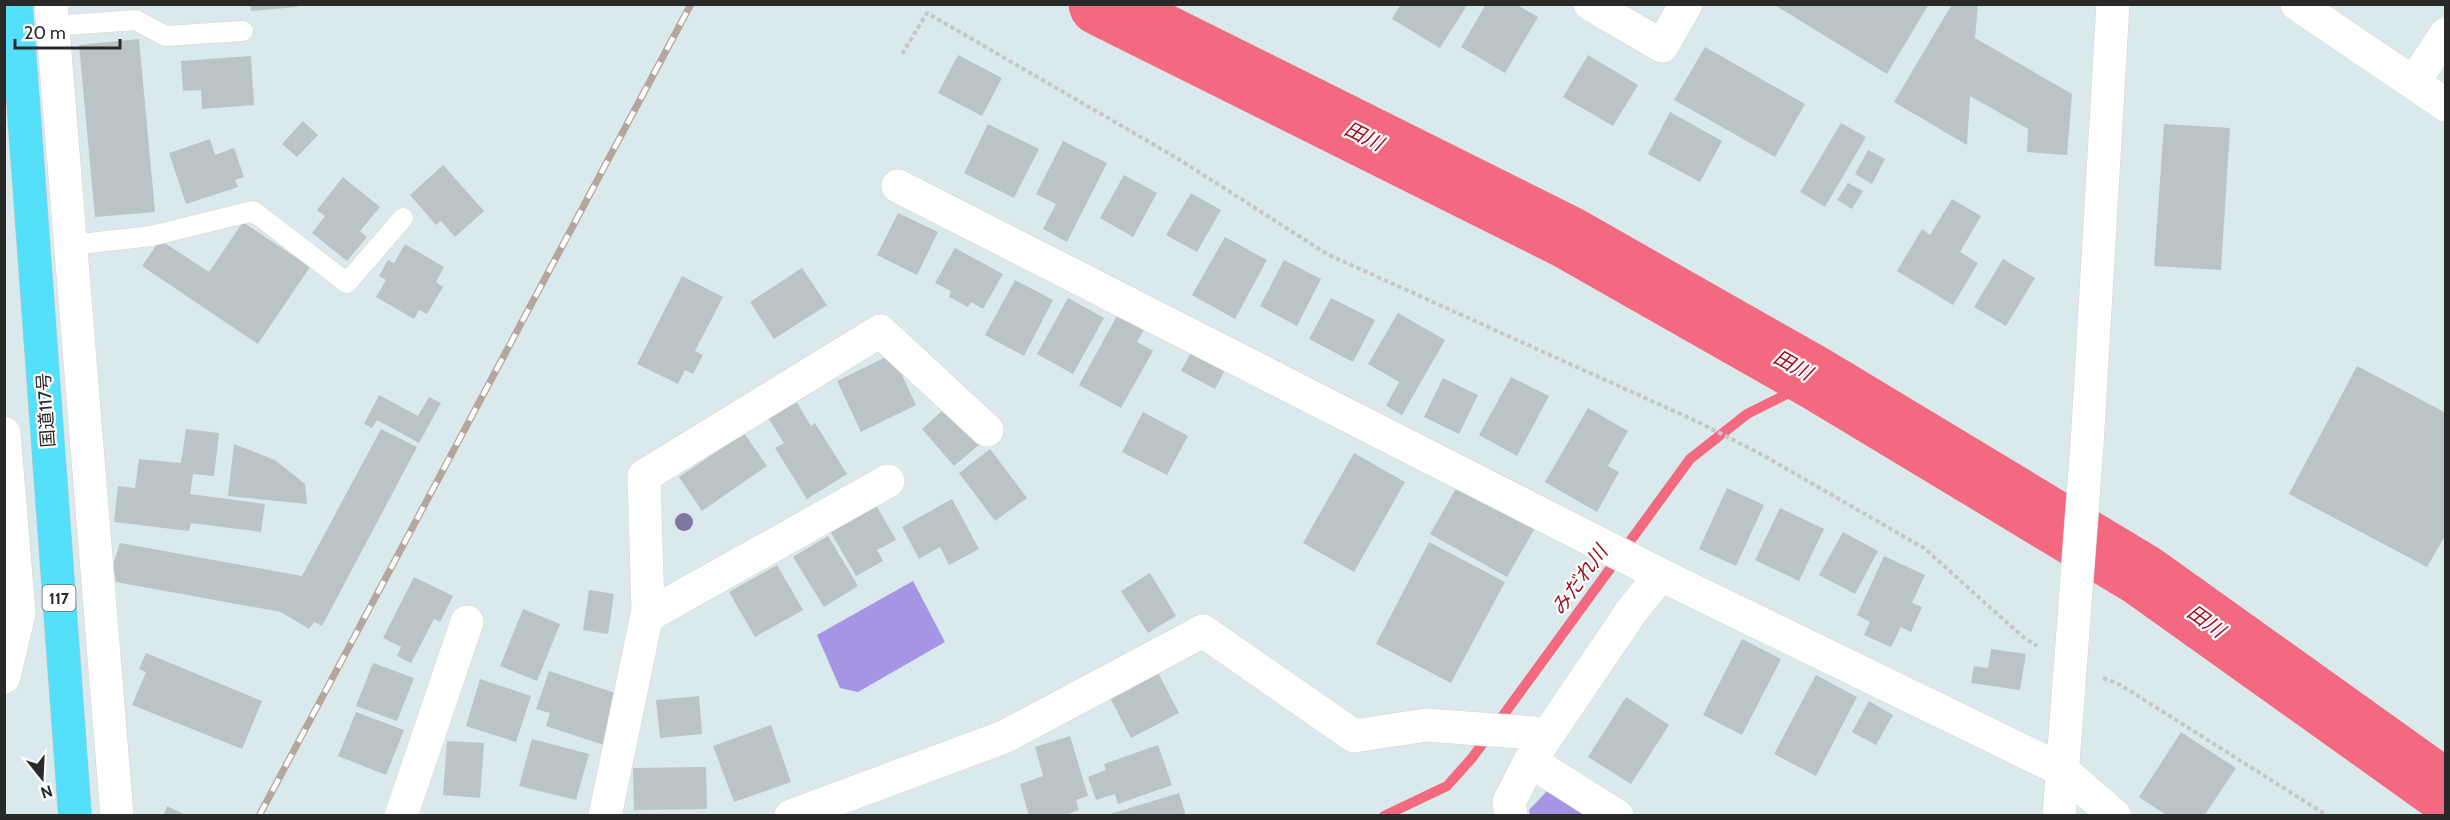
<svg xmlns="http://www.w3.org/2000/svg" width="2450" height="820" viewBox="0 0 2450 820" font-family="Cabin,'Noto Sans JP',sans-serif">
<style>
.green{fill:#a694e5}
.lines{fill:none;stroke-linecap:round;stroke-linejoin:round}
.stream{stroke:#f26980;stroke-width:10}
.river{stroke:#f26980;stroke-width:63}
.building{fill:#bac4c7}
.service-casing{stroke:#ded3cc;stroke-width:21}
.minor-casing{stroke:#ded3cc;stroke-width:34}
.tertiary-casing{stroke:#ded3cc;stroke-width:34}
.trunk-casing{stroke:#c7c7c7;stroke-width:34}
.path{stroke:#c7c7c7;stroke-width:4;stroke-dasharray:4.5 3;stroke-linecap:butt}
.service{stroke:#fff;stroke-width:20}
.minor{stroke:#fff;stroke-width:33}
.tertiary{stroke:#fff;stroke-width:33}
.trunk{stroke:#54e0fa;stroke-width:33}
.rail-casing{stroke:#b4a69d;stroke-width:7}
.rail{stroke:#fff;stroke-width:4.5;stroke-dasharray:14;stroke-linecap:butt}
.tree{fill:#7f76a3}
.labels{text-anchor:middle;stroke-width:4.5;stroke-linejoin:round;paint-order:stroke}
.shield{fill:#fff;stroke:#696969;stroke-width:1.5}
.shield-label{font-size:16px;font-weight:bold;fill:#292929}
.street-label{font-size:18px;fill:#292929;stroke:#fff}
.water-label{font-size:20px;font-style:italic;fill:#9d0916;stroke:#fff}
</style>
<rect width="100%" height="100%" fill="#dae9ec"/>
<g class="green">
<polygon points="913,581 945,642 858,692 840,688 817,635"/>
<polygon points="1548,790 1588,815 1530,815 1529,810"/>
</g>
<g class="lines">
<polyline class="stream" points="1384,816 1447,786 1472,758 1690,459 1747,414 1817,379"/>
<polyline class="river" points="1100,4 1569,238 1817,379 2142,575 2446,792"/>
</g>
<g class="building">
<polygon points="250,4 297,4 297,7 251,11"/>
<polygon points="1401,4 1468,4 1440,48 1392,19"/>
<polygon points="1486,4 1516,4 1538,17 1505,73 1461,47"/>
<polygon points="1773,4 1929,4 1887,74"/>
<polygon points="1952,4 1978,4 1975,38 2072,94 2067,155 2027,152 2028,129 1970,96 1967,145 1894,102"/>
<polygon points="139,39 155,212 95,217 79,45"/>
<polygon points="1705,47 1805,104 1775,157 1674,100"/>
<polygon points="958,55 1002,78 982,116 938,93"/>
<polygon points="1588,55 1638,85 1613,126 1563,97"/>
<polygon points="251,56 254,105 202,109 201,90 183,91 181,61"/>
<polygon points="1670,112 1722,141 1700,182 1648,154"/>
<polygon points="303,121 318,135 297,157 282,144"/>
<polygon points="1841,123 1866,137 1825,207 1800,192"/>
<polygon points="988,124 1039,149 1014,198 964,173"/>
<polygon points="2164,124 2230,128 2221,270 2154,266"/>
<polygon points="210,139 215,155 234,148 244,177 235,180 238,187 186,204 169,153"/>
<polygon points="1063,141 1107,163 1067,242 1043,229 1056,204 1036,194"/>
<polygon points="1868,150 1885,159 1872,184 1855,174"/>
<polygon points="443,165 484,211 455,237 441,221 436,225 410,195"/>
<polygon points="1124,175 1157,193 1133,237 1100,218"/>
<polygon points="343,177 380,207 360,231 367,237 347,261 312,233 325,216 317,210"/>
<polygon points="1848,183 1863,191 1852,209 1837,200"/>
<polygon points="1191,193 1221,210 1197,252 1166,235"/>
<polygon points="1952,199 1981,216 1960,252 1978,263 1953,305 1897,271 1922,229 1930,235"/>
<polygon points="898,213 938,232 917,275 877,255"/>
<polygon points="243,222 310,267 258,344 142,266 160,240 209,272"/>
<polygon points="1225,237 1267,260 1235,319 1192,295"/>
<polygon points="405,244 444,267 436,282 443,287 427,314 419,310 414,319 376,297 386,280 379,276 388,260 394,263"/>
<polygon points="955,248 1003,274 983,309 971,302 968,307 949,297 951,291 935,283"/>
<polygon points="2003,259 2035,278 2006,326 1974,307"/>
<polygon points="1284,260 1321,279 1297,326 1260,306"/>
<polygon points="802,268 827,305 774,339 750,302"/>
<polygon points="682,276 723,297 695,351 703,355 693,374 685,370 678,384 637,364"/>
<polygon points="1015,280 1053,300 1024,356 985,335"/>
<polygon points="1068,298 1104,318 1073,374 1037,354"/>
<polygon points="1331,298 1375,320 1353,362 1309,339"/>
<polygon points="1398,313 1445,340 1402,415 1386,406 1399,382 1368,364"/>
<polygon points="1118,314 1145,328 1137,342 1153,351 1121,408 1079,385"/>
<polygon points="1191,352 1225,370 1215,389 1181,371"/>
<polygon points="892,354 916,405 861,432 837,381"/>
<polygon points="2357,366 2446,413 2446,534 2427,567 2289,494"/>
<polygon points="1511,377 1549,396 1517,456 1479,435"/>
<polygon points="1443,378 1478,395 1459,434 1424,417"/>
<polygon points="379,395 418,416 429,397 441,403 419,443 377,420 372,428 364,424"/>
<polygon points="793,396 811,426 815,423 847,474 807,499 775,448 784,443 765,413"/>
<polygon points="952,402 985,440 954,466 922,429"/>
<polygon points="1588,408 1628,431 1608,466 1619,472 1597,512 1545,482"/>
<polygon points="1143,412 1188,436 1167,475 1122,452"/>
<polygon points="186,429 219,433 214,476 193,474 190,494 265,504 261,532 191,523 189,531 114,522 118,486 135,488 139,459 181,463"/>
<polygon points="381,429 417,447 322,626 314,622 309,629 281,612 116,582 113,565 120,543 302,576"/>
<polygon points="744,433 767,466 702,511 679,477"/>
<polygon points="234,444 275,460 305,484 307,504 228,496"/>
<polygon points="990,449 1027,498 995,521 959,473"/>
<polygon points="1354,453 1405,482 1354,572 1303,543"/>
<polygon points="1458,485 1535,528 1507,577 1430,534"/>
<polygon points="1727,488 1764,505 1736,566 1699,549"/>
<polygon points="952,499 979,549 949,565 940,547 919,559 902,527"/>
<polygon points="876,505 896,540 877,550 883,561 856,576 830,531"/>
<polygon points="1780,508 1824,529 1799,581 1755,560"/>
<polygon points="1843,532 1878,551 1855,594 1819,575"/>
<polygon points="828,536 858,586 824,607 793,557"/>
<polygon points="1429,542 1505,582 1451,683 1376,644"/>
<polygon points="1884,556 1925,575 1912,603 1922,607 1911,632 1901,627 1891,647 1864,635 1870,622 1857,615"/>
<polygon points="777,565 803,610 755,637 729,592"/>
<polygon points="1150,573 1176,616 1148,633 1121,591"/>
<polygon points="414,577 453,596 440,622 434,619 411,663 397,656 401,647 383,638"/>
<polygon points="589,590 614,594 608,634 583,630"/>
<polygon points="523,609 560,624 537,681 500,666"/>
<polygon points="1742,639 1781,659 1742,735 1703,715"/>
<polygon points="1991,649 2026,654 2020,690 1971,683 1974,666 1988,668"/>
<polygon points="146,653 262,701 242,749 132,705 146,672 139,669"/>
<polygon points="373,663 414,678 397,721 356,706"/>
<polygon points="549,671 621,695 604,745 546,726 550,713 536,709"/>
<polygon points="1157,671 1179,713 1131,738 1109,696"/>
<polygon points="1816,675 1857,697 1816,776 1774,754"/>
<polygon points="480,679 531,696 516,742 466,726"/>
<polygon points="699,696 702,734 660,738 656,700"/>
<polygon points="1626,697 1669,725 1631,784 1588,757"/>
<polygon points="1869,701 1893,715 1876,745 1852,732"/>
<polygon points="356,712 404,730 386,775 338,756"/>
<polygon points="771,725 791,782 734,802 713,746"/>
<polygon points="2181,732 2236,768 2204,816 2168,816 2139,797"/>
<polygon points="1070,736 1088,796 1076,800 1079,810 1062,816 1029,816 1020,784 1043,776 1035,747"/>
<polygon points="532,739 589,754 576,800 519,786"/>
<polygon points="447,741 484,743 480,798 443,795"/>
<polygon points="1158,745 1172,785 1118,804 1115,794 1096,800 1088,777 1106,770 1104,764"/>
<polygon points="706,767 707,809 634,810 633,768"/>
<polygon points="1179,793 1186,816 1107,816 1107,815"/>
<polygon points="167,806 188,816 163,816"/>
</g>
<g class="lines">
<defs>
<g id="service">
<polyline points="52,26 136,20 165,36 243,31"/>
<polyline points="72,245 151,236 253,211 347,283 403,218"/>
</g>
<g id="minor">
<polyline points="51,4 117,816"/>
<polyline points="1590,4 1662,46 1686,4"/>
<polyline points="2297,4 2446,105"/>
<polyline points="2414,82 2446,34"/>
<polyline points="898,186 1661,575 2062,770 2115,816"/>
<polyline points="4,433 19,613 4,677"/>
<polyline points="647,616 888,481"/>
<polyline points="1530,761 1617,816"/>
<polyline points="401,816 467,622"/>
<polyline points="605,816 648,610 644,476 880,331 987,430"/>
<polyline points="791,816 1004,737 1203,631 1354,736 1426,725 1548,734"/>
<polyline points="1511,816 1509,802 1530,761 1633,609 1661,575"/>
</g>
<polyline id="tertiary" points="2059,816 2087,445 2113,4"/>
<polyline id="trunk" points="16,4 75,816"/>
</defs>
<use href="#service" class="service-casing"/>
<use href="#minor" class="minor-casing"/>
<use href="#tertiary" class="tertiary-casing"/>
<use href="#trunk" class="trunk-casing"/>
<g class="path">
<polyline points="902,54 927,13 1177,158 1327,254 1696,421 1759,453 1924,548 2023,637 2037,646"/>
<polyline points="2103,678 2119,684 2328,816"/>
</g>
<use href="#service" class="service"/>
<use href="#minor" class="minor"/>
<use href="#tertiary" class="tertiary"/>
<use href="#trunk" class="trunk"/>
<defs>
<polyline id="rail" points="259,816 691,4"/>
</defs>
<use href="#rail" class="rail-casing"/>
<use href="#rail" class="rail"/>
</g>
<circle class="tree" cx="684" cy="522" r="9"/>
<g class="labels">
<rect class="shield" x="42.5" y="585" width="33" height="26" rx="4.5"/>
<g class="shield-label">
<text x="59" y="604">117</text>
</g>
<g class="street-label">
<text transform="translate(46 410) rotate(-94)" y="6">国道117号</text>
</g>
<g class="water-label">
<text transform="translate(1364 136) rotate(27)" y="7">田川</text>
<text transform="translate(1793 365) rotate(29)" y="7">田川</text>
<text transform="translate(1579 580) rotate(-54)" y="7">みだれ川</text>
<text transform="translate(2206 621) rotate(36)" y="7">田川</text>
</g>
</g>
<rect width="2450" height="820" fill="none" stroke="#292929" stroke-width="12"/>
<g transform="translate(42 778) rotate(162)" stroke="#ffffff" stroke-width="4.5" paint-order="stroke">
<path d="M0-4.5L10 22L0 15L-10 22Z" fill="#292929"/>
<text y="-9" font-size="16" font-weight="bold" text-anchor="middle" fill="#292929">N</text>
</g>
<path d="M15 39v9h105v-9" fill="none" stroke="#292929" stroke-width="3"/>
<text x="24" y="39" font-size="18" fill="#292929" stroke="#ffffff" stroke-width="4.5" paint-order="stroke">20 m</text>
</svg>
